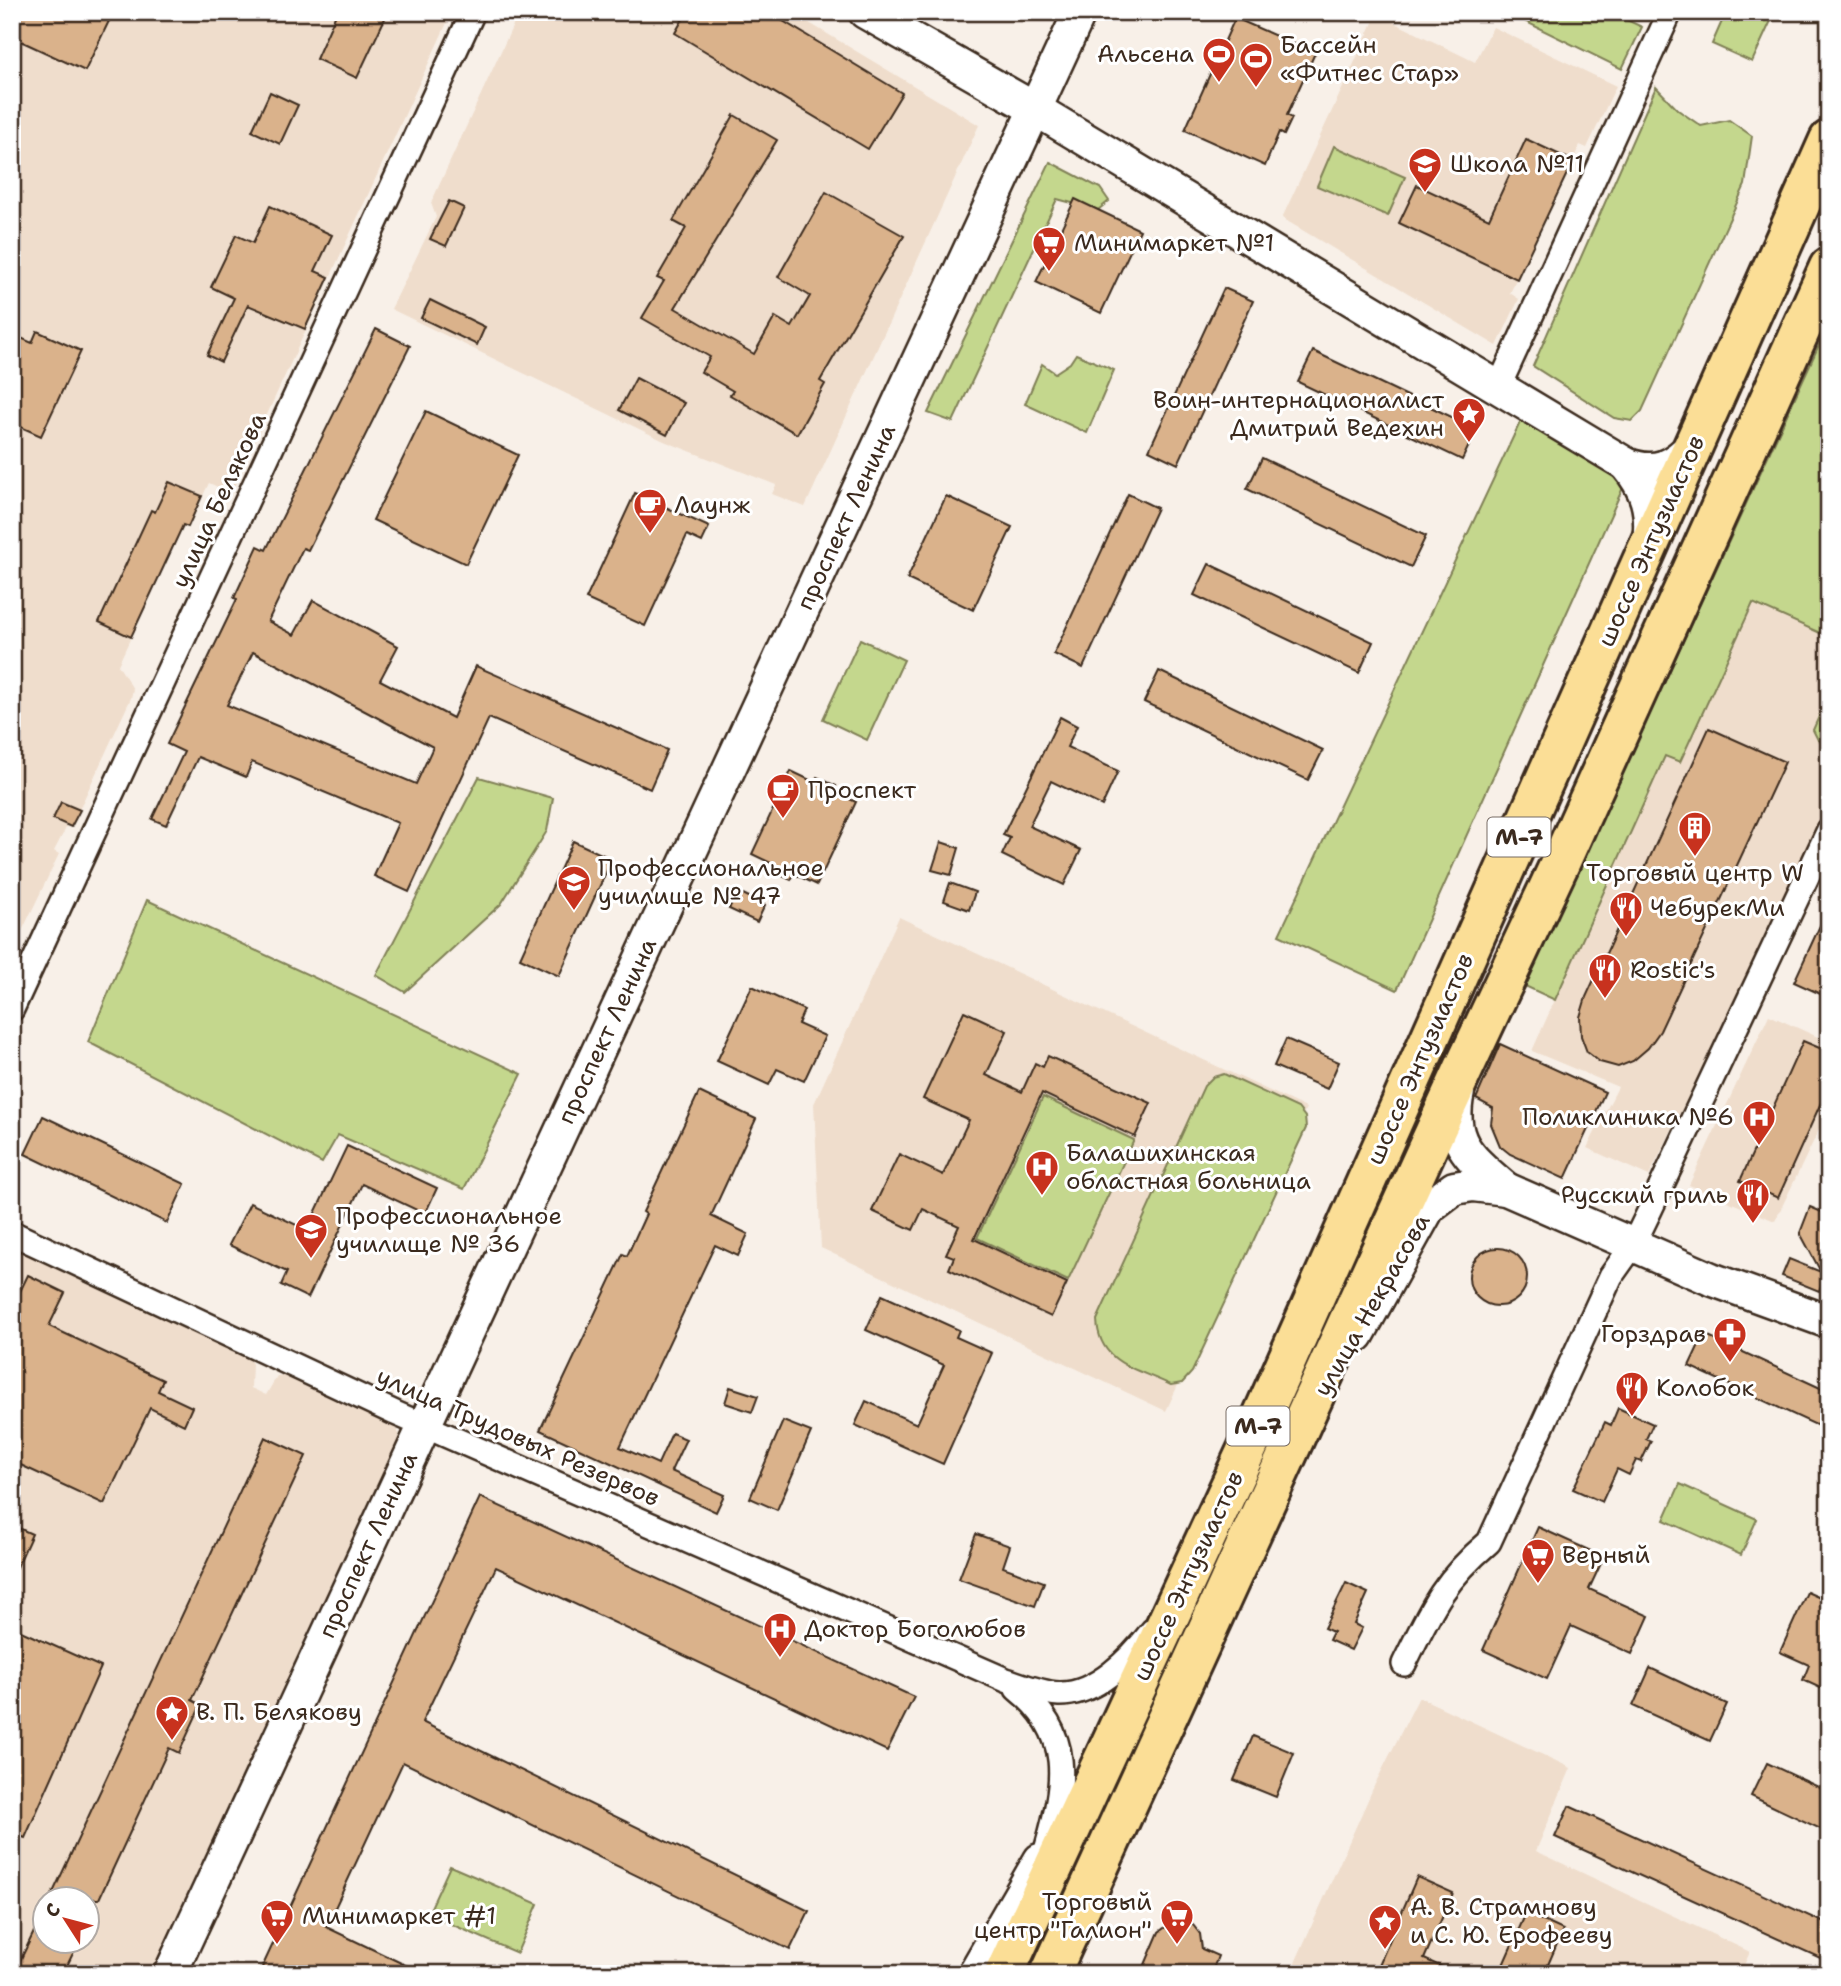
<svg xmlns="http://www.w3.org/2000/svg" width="1841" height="1986" viewBox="0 0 1841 1986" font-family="'Shantell Sans',sans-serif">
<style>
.built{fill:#efddcc;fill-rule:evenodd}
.green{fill:#c4d78d;stroke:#808056;stroke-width:2}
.building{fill:#dab28b;stroke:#3b2a1e;stroke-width:2;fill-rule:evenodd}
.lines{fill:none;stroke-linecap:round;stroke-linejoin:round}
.street-casing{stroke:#3b2a1e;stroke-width:28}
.secondary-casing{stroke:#3b2a1e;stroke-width:37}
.highway-casing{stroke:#3b2a1e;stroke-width:44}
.street{stroke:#fff;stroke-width:23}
.secondary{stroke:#fff;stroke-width:32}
.highway{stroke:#fbde96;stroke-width:38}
.labels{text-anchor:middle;stroke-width:6;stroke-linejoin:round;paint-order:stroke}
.shield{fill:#fff;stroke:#766a62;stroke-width:2}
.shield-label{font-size:23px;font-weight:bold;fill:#3b2a1e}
.poi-label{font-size:24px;fill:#3b2a1e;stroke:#fff;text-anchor:start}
.street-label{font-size:24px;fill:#3b2a1e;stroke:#fff}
</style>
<rect width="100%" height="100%" fill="#f8f0e8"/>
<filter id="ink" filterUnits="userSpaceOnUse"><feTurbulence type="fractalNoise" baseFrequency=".0143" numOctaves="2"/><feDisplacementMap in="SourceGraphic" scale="14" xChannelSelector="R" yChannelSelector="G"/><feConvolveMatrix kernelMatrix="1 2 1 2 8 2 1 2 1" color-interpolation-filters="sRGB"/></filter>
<g filter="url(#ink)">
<g class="built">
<polygon points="12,12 452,12 231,493 209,483 188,527 183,525 118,665 133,689 131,698 71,827 67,826 54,851 59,854 12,952"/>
<polygon points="519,12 791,12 979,125 805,507 772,494 776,485 664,441 391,309 436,217 431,203"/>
<polygon points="1377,14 1475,62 1493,27 1616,86 1587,148 1580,145 1510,293 1519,299 1497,346 1282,218"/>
<polygon points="1753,603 1829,637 1829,694 1813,730 1818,740 1829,744 1829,812 1649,1176 1587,1148 1618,1087 1532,1051 1665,755 1680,762"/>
<polygon points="899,917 1306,1108 1166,1411 821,1248 814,1104"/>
<polygon points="1769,1015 1829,1042 1829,1109 1775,1221 1689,1185"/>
<path d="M12 1244 245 1351 252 1364 251 1388 266 1395 277 1376 293 1374 380 1414 397 1428 402 1448 161 1974H12ZM46 1898H88V1940H46Z"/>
<polygon points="1419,1697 1571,1768 1536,1851 1750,1952 1740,1974 1290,1974 1375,1784"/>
</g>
<g class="green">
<polygon points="1506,12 1610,12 1642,27 1622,69"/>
<polygon points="1726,12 1775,12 1752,62 1712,44"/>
<polygon points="1656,87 1678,110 1701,126 1729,120 1752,136 1745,185 1642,411 1632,421 1614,418 1533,366"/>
<polygon points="1334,146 1405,177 1388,216 1317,186"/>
<polygon points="1050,162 1100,188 1109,201 1098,210 1057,199 953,422 928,413"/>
<polygon points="1829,323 1829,637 1753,603 1680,762 1665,756 1555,1000 1525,986"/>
<polygon points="1076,354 1114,370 1087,433 1025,404 1042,364 1055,373 1070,363"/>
<polygon points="1523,416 1626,481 1397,990 1279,935"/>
<polygon points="860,639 904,660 867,740 823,719"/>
<polygon points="1829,694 1829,744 1818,740 1813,730"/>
<polygon points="479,777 553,798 547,831 501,904 405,992 376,975"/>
<polygon points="147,900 522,1074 464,1189 338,1135 322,1163 88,1042"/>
<path d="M1224 1074 1298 1108 1305 1117 1306 1128 1192 1372 1182 1383 1171 1385C1136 1368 1099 1364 1097 1320L1204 1086 1213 1077Z"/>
<polygon points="1043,1097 1134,1140 1068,1281 977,1238"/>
<polygon points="1680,1484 1757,1519 1741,1555 1664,1520"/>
<polygon points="450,1866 538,1904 517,1953 428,1914"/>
</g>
<g class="building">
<polygon points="12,12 91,12 109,21 85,71 12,37"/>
<polygon points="337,12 388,12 357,78 316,59"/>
<polygon points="687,12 768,12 902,93 868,149 675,33"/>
<polygon points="1235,18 1315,53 1287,115 1292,118 1284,135 1279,132 1265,166 1185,130"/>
<polygon points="270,92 298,105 280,144 252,131"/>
<polygon points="734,115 777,140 675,308 754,354 775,317 792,327 810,296 778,277 826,192 904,236 820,381 825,384 797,434 730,395 733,391 701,372 710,357 642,318 664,281 657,278 686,228 673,221"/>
<polygon points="1526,139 1573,161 1517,279 1399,223 1417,185 1489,219"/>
<polygon points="1075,199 1140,230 1101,313 1036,282"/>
<polygon points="449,201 464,208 446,246 430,239"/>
<polygon points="270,206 332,235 315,271 329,277 305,329 248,305 221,362 207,355 234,298 211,287 236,235 253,243"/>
<polygon points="1224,288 1253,301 1178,464 1149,450"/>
<polygon points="430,300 485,327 477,345 421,318"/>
<path d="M376 329 410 346 308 550 303 548 268 621 294 635 313 600 398 646 380 680 453 718 476 666 667 750 650 789 489 718 409 892 374 876 398 823 252 762 246 777 198 757 166 825 152 819 184 752 167 744 237 599 234 598 258 546 266 550ZM253 652 433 747 416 784 227 705Z"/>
<polygon points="37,331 81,351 41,436 12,423 12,334 32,343"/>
<polygon points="1313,351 1477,429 1462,460 1298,382"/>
<polygon points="636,378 684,403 667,435 619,410"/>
<polygon points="426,411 518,455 466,564 373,520"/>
<polygon points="1262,458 1426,536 1411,567 1247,489"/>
<polygon points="169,482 202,496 188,527 183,525 131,637 99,622 151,510 155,512"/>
<polygon points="635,493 709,527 702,542 687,535 645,626 586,599"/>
<polygon points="1128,494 1157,508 1083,668 1054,654"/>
<polygon points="946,496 1012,527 973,610 907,579"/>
<polygon points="1209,564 1373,642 1359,673 1194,595"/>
<polygon points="1159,671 1323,750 1308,780 1144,702"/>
<polygon points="1060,717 1077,726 1067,747 1118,771 1102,806 1051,781 1029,826 1081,850 1064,885 1002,855 1010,838 1003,835"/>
<polygon points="1709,728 1785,762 1660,1031 1648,1048 1633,1061 1618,1067 1600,1062 1587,1052 1581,1036 1580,1017 1586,997"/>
<polygon points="791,771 814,782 817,777 836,786 833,791 856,802 817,885 794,874 791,880 772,871 775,865 752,854"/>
<polygon points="61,802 80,810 71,827 53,819"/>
<polygon points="573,841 612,859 559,976 520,958"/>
<polygon points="941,842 959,848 951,875 932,870"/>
<polygon points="950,883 975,892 969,910 944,901"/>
<polygon points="737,891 765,905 757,922 729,909"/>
<polygon points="1829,906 1829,998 1794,982"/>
<polygon points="752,986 804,1010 798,1024 825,1036 804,1081 777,1069 769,1085 717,1061"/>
<polygon points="964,1011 1007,1031 986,1075 1022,1092 1035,1063 1043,1067 1048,1056 1151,1103 1135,1137 1042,1093 974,1239 1067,1283 1051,1317 949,1269 954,1257 946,1254 959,1226 923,1209 913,1230 872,1211 899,1154 943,1175 969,1120 923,1099"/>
<polygon points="1286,1039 1339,1062 1327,1089 1274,1066"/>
<polygon points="1803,1041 1829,1052 1829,1085 1778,1198 1740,1181"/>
<polygon points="1500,1044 1605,1092 1565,1179 1510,1154 1500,1146 1491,1124 1493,1108 1476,1099"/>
<polygon points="699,1092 756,1119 711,1216 748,1234 738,1256 715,1245 620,1447 658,1464 672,1433 686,1439 671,1471 724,1495 716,1512 540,1430 623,1254 627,1256 646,1214 643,1212"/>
<polygon points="43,1116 185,1184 167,1223 25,1154"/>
<polygon points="347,1146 437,1188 425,1214 362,1184 308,1298 281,1285 287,1272 229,1245 250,1203 307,1230"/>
<polygon points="1810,1207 1829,1215 1829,1286 1824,1278 1819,1291 1782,1276 1789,1259 1821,1272 1800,1233"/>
<circle cx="1498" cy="1277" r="29"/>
<polygon points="28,1275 65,1293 49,1326 163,1380 158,1391 192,1407 184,1425 150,1408 104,1504 12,1461 12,1308"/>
<polygon points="882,1295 959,1330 956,1337 992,1353 943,1464 855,1425 866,1401 917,1424 944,1365 866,1330"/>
<polygon points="1704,1334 1829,1392 1829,1431 1689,1366"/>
<polygon points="730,1387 758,1396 752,1412 725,1403"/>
<polygon points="1618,1408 1653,1424 1646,1439 1651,1441 1641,1462 1636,1460 1629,1475 1617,1469 1602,1502 1573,1489 1605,1422 1611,1425"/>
<polygon points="783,1421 811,1432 777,1510 750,1498"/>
<polygon points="265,1437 306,1456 192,1700 201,1705 179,1753 169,1748 99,1899 50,1899"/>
<polygon points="480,1497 914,1697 887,1751 496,1567 422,1722 809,1911 790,1950 403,1762 326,1927 424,1974 259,1974"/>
<polygon points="12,1525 32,1534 12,1578"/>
<polygon points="1538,1527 1604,1557 1589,1589 1649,1616 1632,1654 1571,1626 1547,1679 1483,1650"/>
<polygon points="976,1534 1010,1546 1003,1567 1044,1582 1035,1606 959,1579"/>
<polygon points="1346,1583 1368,1593 1354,1624 1362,1628 1351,1650 1329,1640 1333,1632 1324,1628"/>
<polygon points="1807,1592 1829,1602 1829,1692 1803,1680 1809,1665 1780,1652"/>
<polygon points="12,1627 101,1667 25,1838 12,1833"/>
<polygon points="1650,1668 1727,1704 1710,1741 1633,1706"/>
<polygon points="1253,1736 1294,1753 1276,1797 1234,1780"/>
<polygon points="1767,1763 1829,1792 1829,1833 1751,1796"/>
<polygon points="1569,1806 1829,1925 1829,1962 1555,1837"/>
<polygon points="1417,1877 1453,1893 1424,1959 1458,1974 1375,1974"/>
<polygon points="46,1907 46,1941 79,1941 63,1974 26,1974 16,1969"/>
<polygon points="1526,1913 1563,1930 1544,1974 1499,1974"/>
<polygon points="1183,1921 1193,1925 1200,1934 1202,1949 1218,1956 1211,1974 1141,1974 1159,1932 1172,1922"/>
</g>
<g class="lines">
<defs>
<g id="street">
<polyline points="1499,386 1670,12"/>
<polyline points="12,1009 473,12"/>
<path d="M12 1233 395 1413 1006 1680C1024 1686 1041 1693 1059 1694 1096 1695 1131 1658 1152 1631"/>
<path d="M1404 1664C1431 1609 1442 1582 1489 1542L1611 1276 1633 1245 1650 1210 1829 830"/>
<path d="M1017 1689C1074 1734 1065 1783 1047 1847"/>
</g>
<g id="secondary">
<path d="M865 12 1035 109 1626 464C1656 476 1673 466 1694 444"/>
<path d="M1626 464C1647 489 1653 510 1649 543"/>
<path d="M1458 1092C1447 1142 1471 1159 1506 1189"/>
<polyline points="1358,1335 1429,1207 1454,1188 1473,1185 1506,1189 1711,1279 1829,1322"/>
<polyline points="170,1974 1080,12"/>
<polyline points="974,1974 1040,1860"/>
</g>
<g id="highway">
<polyline points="1004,1974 1255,1432 1829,140"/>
<polyline points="1050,1974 1464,1068 1561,861 1829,267"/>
</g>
</defs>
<use href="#street" class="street-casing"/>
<use href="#secondary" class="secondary-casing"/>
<use href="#highway" class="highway-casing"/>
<use href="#street" class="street"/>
<use href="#secondary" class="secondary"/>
<use href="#highway" class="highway"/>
</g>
</g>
<defs>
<symbol id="stadium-pin" viewBox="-11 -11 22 30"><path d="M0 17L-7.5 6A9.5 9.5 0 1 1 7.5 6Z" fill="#c8321e" stroke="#fff"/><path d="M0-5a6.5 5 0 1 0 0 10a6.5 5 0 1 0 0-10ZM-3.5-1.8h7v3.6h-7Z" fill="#fff"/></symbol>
<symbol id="school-pin" viewBox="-11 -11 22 30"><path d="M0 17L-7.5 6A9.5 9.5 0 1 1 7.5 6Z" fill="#c8321e" stroke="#fff"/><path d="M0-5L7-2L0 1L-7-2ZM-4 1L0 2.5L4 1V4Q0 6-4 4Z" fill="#fff"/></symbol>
<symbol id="supermarket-pin" viewBox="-11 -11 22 30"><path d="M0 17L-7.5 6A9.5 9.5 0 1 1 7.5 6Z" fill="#c8321e" stroke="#fff"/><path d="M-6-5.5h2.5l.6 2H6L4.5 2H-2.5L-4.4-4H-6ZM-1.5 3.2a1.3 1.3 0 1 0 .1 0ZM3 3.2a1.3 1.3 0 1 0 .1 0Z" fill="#fff"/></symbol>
<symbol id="sight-pin" viewBox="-11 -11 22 30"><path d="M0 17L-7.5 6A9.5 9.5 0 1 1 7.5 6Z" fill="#c8321e" stroke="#fff"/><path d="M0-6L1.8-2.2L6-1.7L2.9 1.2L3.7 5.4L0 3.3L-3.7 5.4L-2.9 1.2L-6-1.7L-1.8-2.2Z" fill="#fff"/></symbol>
<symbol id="cafe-pin" viewBox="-11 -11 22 30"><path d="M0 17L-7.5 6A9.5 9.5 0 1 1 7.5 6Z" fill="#c8321e" stroke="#fff"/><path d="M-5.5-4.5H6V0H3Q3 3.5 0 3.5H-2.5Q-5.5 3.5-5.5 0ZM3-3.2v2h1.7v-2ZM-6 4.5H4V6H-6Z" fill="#fff"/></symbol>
<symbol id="building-pin" viewBox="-11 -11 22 30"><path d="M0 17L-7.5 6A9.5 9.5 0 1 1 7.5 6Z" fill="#c8321e" stroke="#fff"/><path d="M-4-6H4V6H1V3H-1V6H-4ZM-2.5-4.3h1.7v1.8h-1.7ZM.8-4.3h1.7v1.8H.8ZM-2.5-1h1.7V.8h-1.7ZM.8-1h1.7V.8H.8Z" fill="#fff"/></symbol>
<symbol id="university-pin" viewBox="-11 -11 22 30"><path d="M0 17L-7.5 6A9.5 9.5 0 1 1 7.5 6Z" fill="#c8321e" stroke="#fff"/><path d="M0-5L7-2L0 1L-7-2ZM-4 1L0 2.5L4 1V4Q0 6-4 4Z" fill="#fff"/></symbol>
<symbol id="restaurant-pin" viewBox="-11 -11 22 30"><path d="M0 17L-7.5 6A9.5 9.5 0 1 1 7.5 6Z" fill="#c8321e" stroke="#fff"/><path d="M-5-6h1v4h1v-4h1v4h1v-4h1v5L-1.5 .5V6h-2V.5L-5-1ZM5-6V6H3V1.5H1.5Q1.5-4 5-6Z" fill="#fff"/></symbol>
<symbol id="hospital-pin" viewBox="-11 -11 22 30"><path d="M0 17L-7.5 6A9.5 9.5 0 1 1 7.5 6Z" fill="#c8321e" stroke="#fff"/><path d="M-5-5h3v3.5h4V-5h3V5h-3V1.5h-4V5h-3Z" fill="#fff"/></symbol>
<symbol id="pharmacy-pin" viewBox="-11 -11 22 30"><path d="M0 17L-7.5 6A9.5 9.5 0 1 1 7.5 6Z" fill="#c8321e" stroke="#fff"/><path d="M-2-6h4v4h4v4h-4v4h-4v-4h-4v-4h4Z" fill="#fff"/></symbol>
</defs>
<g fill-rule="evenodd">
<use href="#stadium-pin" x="1200" y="35" width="38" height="52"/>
<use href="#stadium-pin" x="1237" y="40" width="38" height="52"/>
<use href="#school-pin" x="1406" y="145" width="38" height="52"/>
<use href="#supermarket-pin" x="1030" y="224" width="38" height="52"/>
<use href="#sight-pin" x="1450" y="395" width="38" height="52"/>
<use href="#cafe-pin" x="631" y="486" width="38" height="52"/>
<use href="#cafe-pin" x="764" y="771" width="38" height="52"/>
<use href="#building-pin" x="1676" y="809" width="38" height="52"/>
<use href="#university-pin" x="555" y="863" width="38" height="52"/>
<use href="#restaurant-pin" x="1607" y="889" width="38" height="52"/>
<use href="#restaurant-pin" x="1586" y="951" width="38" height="52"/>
<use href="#hospital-pin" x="1740" y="1098" width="38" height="52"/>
<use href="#hospital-pin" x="1023" y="1148" width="38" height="52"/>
<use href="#restaurant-pin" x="1734" y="1176" width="38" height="52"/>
<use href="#university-pin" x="292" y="1211" width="38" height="52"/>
<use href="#pharmacy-pin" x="1711" y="1315" width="38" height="52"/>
<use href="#restaurant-pin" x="1613" y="1369" width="38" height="52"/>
<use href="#supermarket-pin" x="1519" y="1536" width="38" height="52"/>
<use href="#hospital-pin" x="761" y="1610" width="38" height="52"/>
<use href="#sight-pin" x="153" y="1693" width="38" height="52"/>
<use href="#supermarket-pin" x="258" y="1897" width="38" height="52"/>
<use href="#supermarket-pin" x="1158" y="1897" width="38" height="52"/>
<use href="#sight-pin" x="1366" y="1902" width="38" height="52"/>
</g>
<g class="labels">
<g class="shield">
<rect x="1487.5" y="817.5" width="63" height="39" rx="5"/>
<rect x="1226.5" y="1406.5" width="63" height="39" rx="5"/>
</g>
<g class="shield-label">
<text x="1519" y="845">М-7</text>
<text x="1258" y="1434">М-7</text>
</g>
<g class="poi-label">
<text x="1280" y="53">Бассейн<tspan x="1280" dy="28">«Фитнес Стар»</tspan></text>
<text x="1194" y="62" text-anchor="end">Альсена</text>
<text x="1450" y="172">Школа №11</text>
<text x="1074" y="251">Минимаркет №1</text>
<text x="1444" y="408" text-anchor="end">Воин-интернационалист<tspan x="1444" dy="28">Дмитрий Ведехин</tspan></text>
<text x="674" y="513">Лаунж</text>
<text x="808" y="798">Проспект</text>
<text x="598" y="876">Профессиональное<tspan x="598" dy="28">училище № 47</tspan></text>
<text x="1695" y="881" text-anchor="middle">Торговый центр W</text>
<text x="1650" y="916">ЧебурекМи</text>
<text x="1630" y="978">Rostic's</text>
<text x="1734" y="1125" text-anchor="end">Поликлиника №6</text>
<text x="1066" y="1161">Балашихинская<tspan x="1066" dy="28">областная больница</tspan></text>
<text x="1728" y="1203" text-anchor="end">Русский гриль</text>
<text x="336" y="1224">Профессиональное<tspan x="336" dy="28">училище № 36</tspan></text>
<text x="1706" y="1342" text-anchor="end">Горздрав</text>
<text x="1656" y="1396">Колобок</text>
<text x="1562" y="1563">Верный</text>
<text x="804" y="1637">Доктор Боголюбов</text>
<text x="196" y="1720">В. П. Белякову</text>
<text x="1152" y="1910" text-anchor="end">Торговый<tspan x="1152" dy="28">центр "Галион"</tspan></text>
<text x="1410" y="1915">А. В. Страмнову<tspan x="1410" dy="28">и С. Ю. Ерофееву</tspan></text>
<text x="302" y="1924">Минимаркет #1</text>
</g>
<g class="street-label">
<text transform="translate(219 500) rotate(-65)" y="8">улица Белякова</text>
<text transform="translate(846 517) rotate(-65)" y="8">проспект Ленина</text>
<text transform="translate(1651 541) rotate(-66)" y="8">шоссе Энтузиастов</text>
<text transform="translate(607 1031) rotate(-65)" y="8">проспект Ленина</text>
<text transform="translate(1420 1059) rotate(-66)" y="8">шоссе Энтузиастов</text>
<text transform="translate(1372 1305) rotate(-60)" y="8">улица Некрасова</text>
<text transform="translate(518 1437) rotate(24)" y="8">улица Трудовых Резервов</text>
<text transform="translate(368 1545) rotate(-65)" y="8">проспект Ленина</text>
<text transform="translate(1188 1576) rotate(-65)" y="8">шоссе Энтузиастов</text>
</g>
</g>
<rect width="1841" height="1986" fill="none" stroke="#fff" stroke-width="42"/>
<rect x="21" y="21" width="1799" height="1944" fill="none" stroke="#3b2a1e" stroke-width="2.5" filter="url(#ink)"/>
<g transform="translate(66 1920) rotate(306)"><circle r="33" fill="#ffffff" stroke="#b1aaa5" stroke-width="2"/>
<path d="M0-5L12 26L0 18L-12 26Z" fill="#c8321e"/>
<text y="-10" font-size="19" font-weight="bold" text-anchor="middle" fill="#3b2a1e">С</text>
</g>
</svg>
